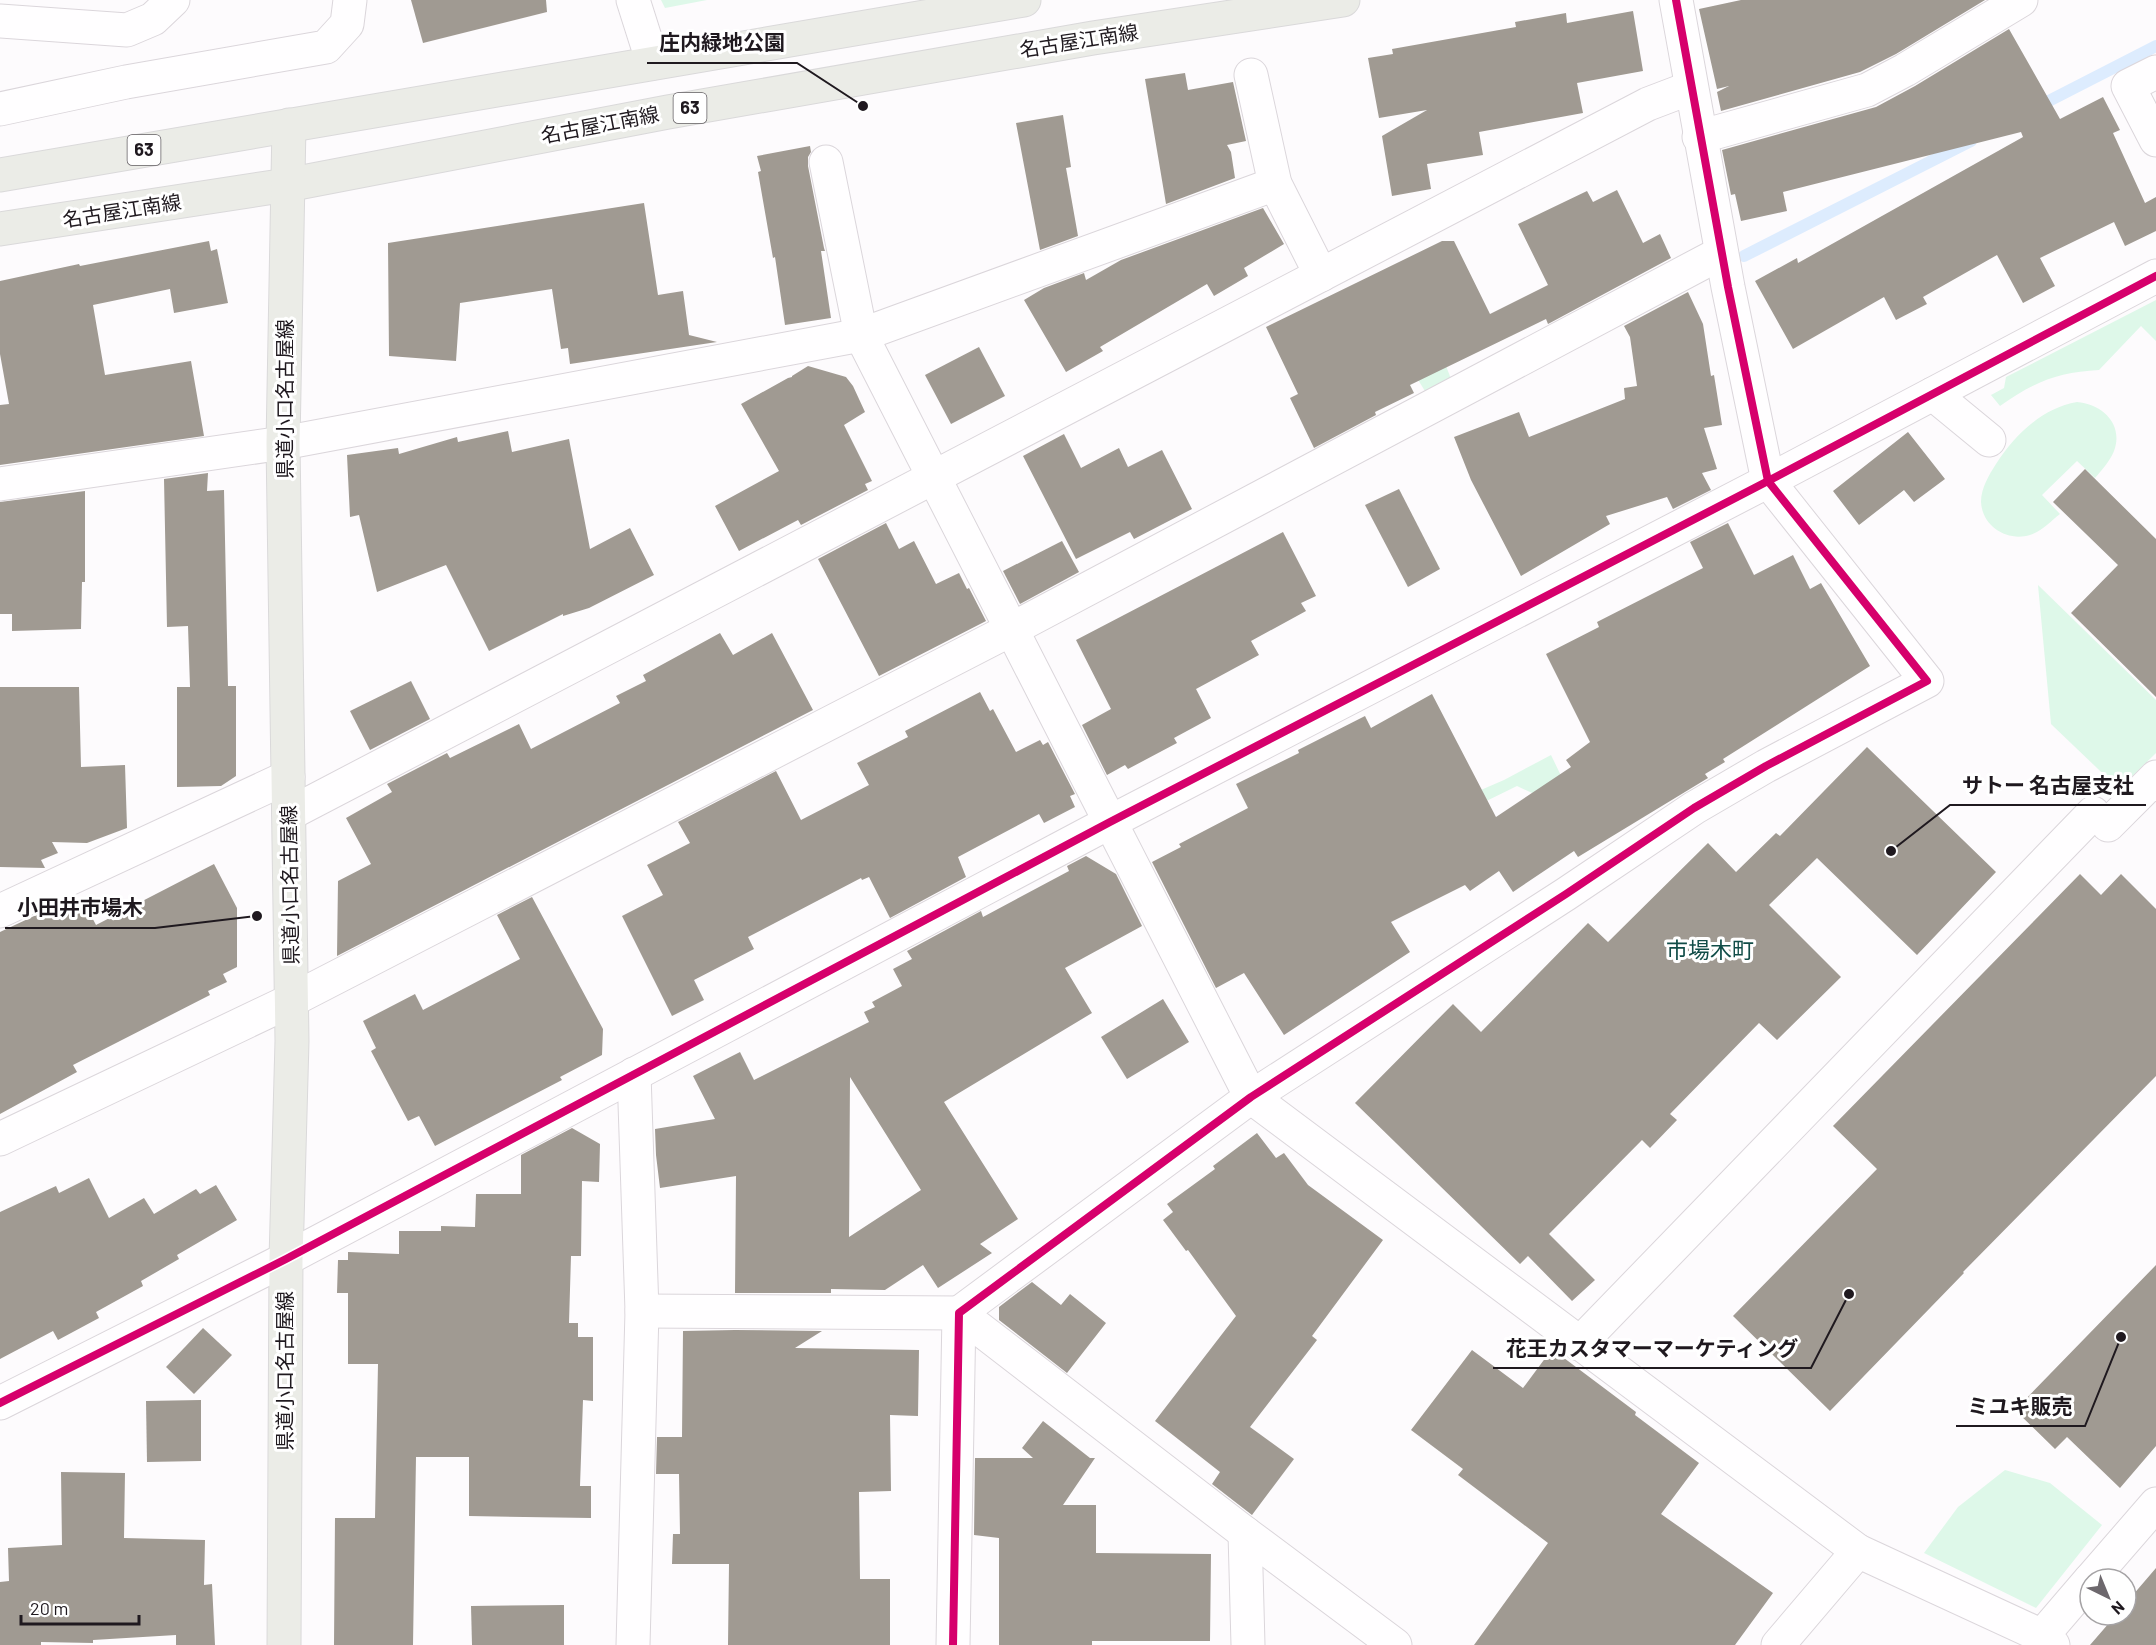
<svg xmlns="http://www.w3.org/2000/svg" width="2156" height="1645" viewBox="0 0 2156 1645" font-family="Barlow,'Noto Sans JP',sans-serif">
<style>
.green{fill:#def8e9}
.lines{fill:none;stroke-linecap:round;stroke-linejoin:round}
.stream{stroke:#ddecfe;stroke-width:12}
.building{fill:#a09a92;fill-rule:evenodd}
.minor-casing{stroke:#dbd6db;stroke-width:35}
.major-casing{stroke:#dad9da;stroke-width:35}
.minor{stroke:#fffeff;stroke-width:33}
.major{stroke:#ebece7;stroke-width:33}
.cycleway-casing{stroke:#fff;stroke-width:11}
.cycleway{stroke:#d6006c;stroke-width:8}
.labels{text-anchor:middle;stroke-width:6;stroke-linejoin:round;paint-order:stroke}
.shield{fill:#fff;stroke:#625e62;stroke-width:1.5}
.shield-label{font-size:18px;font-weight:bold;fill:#1f191f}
.street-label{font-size:20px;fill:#1f191f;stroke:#fff}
.quarter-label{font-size:22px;fill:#114d48;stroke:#fff}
.leader{fill:none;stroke:#1f191f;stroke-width:2}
.callout-dot{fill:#1f191f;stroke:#fff;stroke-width:2}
.callout-label{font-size:21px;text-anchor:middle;font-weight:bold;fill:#1f191f;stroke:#fff;stroke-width:6;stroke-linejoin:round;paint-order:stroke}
</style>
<rect width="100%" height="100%" fill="#fdfbfd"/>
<g class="green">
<polygon points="661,0 707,0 665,8"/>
<path d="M2156 300V341L2141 326 2099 370C2059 372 2033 382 2000 406L1991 395 2004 388 2006 377Z"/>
<polygon points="1439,348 1453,384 1428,396 1409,365"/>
<path d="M2077 402C2102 404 2124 424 2114 451 2110 461 2102 470 2095 478L2077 461 2042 495 2060 514C2051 521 2042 531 2030 535 2007 542 1982 526 1981 502 1981 488 1989 475 1996 464 2015 435 2042 408 2077 402Z"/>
<polygon points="2038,585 2156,700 2156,753 2119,789 2051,724"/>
<polygon points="1551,755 1580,815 1517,786 1468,810 1460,799 1504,780"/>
<polygon points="2005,1470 2050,1483 2102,1525 2036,1608 1924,1553 1958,1507"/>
</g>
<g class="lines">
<g class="stream">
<polyline points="2037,107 2156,46"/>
<polyline points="1744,256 1971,141"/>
</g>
</g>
<g class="building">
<polygon points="411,0 546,0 547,12 423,43"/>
<polygon points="1741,0 1985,0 1896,54 1860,72 1721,111 1717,92 1729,86 1717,89 1699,9"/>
<polygon points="1633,11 1643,71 1577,83 1583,113 1479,132 1483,155 1427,164 1431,189 1392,196 1382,136 1427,110 1379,118 1368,58 1393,54 1392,49 1516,27 1515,22 1566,13 1567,23"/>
<polygon points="2009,29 2060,119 2103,97 2120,130 2113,133 2145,203 2156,197 2156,231 2125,246 2114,222 2040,258 2055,286 2023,303 1997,255 1923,297 1927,304 1896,320 1884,297 1793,349 1755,281 1797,258 1798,263 2023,137 2021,132 1783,192 1787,211 1741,221 1735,194 1731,195 1722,150 1876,107 1915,86"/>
<polygon points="1185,73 1188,90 1233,82 1246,141 1227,145 1231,152 1235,178 1166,204 1145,79"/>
<polygon points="1063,115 1071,167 1066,168 1078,236 1040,250 1016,123"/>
<polygon points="810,146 811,152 808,157 808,166 824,248 825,251 821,251 831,318 785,325 775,257 773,258 758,172 761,171 757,156"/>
<polygon points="1617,190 1643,243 1660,234 1671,258 1548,324 1546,319 1410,385 1414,393 1375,412 1376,415 1314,448 1290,398 1298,394 1266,327 1442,241 1454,241 1490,314 1548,285 1518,224 1587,191 1593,202"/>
<polygon points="644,203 658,295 683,291 689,335 717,342 570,364 568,348 561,349 552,289 460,303 456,361 389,356 388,243"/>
<polygon points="1263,208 1284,244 1244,268 1248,276 1214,296 1207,284 1100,347 1103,351 1066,372 1024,300 1044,288 1084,273 1086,280 1121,260"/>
<polygon points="209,241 211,251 217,249 228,303 174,313 170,289 93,305 105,375 191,361 204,436 0,465 0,405 9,404 0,354 0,281 79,264 80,266"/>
<polygon points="1688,292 1703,324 1711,376 1714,375 1722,425 1704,428 1717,469 1702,473 1711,490 1673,509 1667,497 1606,516 1610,524 1521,576 1471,480 1454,437 1519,412 1529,437 1625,399 1624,388 1637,386 1630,337 1624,326"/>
<polygon points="979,347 1005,396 951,424 925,375"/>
<polygon points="808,366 846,377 853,386 865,412 844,425 872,481 865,484 868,490 801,525 798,520 739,551 715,506 779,471 741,404 788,378 792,377 792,376"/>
<polygon points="508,431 512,452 569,439 590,549 630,528 654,575 589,608 563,616 563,614 489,651 446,565 377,592 359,515 350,517 347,455 398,448 399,454 457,437 458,442"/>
<polygon points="1908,432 1945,479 1914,502 1904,490 1859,525 1833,491"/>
<polygon points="1064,434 1081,468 1119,448 1128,467 1162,450 1192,509 1134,539 1130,532 1076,559 1023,456"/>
<polygon points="2085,469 2156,539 2156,697 2071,613 2118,565 2053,502"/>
<polygon points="208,473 207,491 224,490 228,686 236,686 236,776 221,786 177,787 177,687 190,687 188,626 167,627 164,479"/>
<polygon points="1399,489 1440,569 1408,587 1365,505"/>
<polygon points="85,491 85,582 82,582 81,629 12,631 12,614 0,614 0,502"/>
<polygon points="886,523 899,549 914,541 936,584 959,573 967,589 969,588 986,621 879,676 818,559"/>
<polygon points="1728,523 1754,575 1793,555 1810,589 1821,583 1870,666 1723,759 1725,762 1705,774 1708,778 1578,857 1574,851 1513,892 1499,871 1470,891 1465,885 1391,922 1410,952 1284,1035 1244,973 1216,988 1152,862 1181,847 1179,844 1248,808 1236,784 1299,753 1298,750 1365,716 1371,728 1432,694 1496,817 1571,767 1566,760 1590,742 1546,654 1599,627 1597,622 1703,568 1690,542"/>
<polygon points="1283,532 1316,596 1301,603 1306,611 1251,641 1259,655 1196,689 1211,718 1174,738 1177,743 1128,769 1125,765 1107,775 1082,725 1111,709 1076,640"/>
<polygon points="1062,541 1079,572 1020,604 1003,571"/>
<polygon points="720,633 733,655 772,633 813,710 337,956 338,881 371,864 346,818 392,792 387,784 447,753 450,758 519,724 531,749 620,703 616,696 646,681 643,675"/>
<polygon points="411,681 430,719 370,750 350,711"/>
<polygon points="0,687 79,687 81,767 125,765 127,828 87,843 52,842 58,853 41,860 45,868 0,867"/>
<polygon points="980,692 990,711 993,709 1016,752 1040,740 1043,745 1048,742 1075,794 1070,796 1075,807 1044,823 1039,814 958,857 966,877 890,918 869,877 862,880 861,878 748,937 754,949 694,980 704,1000 672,1016 622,916 663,895 647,865 690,843 678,822 776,771 801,820 869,785 857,763 908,737 905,731"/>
<polygon points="1867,747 1996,872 1917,955 1817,858 1769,905 1841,977 1777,1040 1759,1023 1670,1114 1677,1120 1650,1148 1642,1140 1549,1234 1595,1280 1572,1301 1528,1256 1520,1264 1355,1103 1453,1004 1481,1032 1588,923 1608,942 1708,843 1736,872 1776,833 1780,836"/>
<path d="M1086 856 1116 874 1142 926 1065 968 1092 1013 944 1102 1018 1219 980 1244 992 1253 938 1288 923 1265 885 1290 831 1289V1293H735L736 1176 660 1188 656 1155 655 1129 715 1119 693 1076 740 1052 754 1080 869 1022 864 1012 875 1007 872 1002 902 986 893 969 912 959 907 951 981 911 983 917 1069 871 1067 866ZM850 1077 921 1190 849 1237Z"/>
<polygon points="214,864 237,908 237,967 223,974 227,982 208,991 210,995 73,1065 77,1072 0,1114 0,932 64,902 72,917 87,908 96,925"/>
<polygon points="2080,874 2101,895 2121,874 2156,909 2156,1076 1963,1272 1964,1273 1830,1411 1733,1316 1877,1169 1833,1126"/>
<polygon points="532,897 603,1029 602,1055 560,1077 562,1080 435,1146 419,1116 408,1121 371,1051 376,1048 363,1021 415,994 423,1010 520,959 497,915"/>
<polygon points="1163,999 1189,1042 1127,1079 1101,1037"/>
<polygon points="572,1128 600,1144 599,1182 582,1181 581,1256 571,1256 569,1323 578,1323 578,1337 593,1337 593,1401 583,1400 580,1486 591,1486 591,1518 469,1516 469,1457 416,1457 413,1645 334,1645 335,1518 375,1518 378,1364 348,1364 348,1293 337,1293 338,1260 348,1260 348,1252 399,1254 399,1231 441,1231 441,1226 475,1227 476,1194 521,1194 521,1155"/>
<polygon points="1257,1133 1276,1158 1284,1153 1308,1185 1383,1240 1312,1336 1317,1340 1250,1427 1294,1459 1252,1515 1212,1484 1220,1472 1155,1421 1236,1316 1188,1250 1186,1251 1163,1220 1173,1212 1167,1204 1215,1169 1213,1166"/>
<polygon points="89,1178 109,1218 144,1198 154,1214 196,1189 200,1194 216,1185 237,1220 177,1255 179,1259 141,1281 143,1286 96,1312 99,1318 58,1340 53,1331 0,1359 0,1212 56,1186 59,1193"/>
<polygon points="2156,1265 2156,1446 2120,1488 2067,1437 2055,1449 2015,1410"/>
<polygon points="1032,1282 1061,1305 1070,1294 1106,1323 1067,1373 999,1320 999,1307"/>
<polygon points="203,1328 232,1355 194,1394 166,1367"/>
<polygon points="735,1330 822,1331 795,1348 919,1350 918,1416 890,1415 891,1491 859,1492 860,1579 890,1579 890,1645 728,1645 729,1564 672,1564 673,1534 680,1534 679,1474 656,1474 657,1437 682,1437 683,1331"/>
<polygon points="1552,1349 1636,1412 1635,1415 1699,1463 1661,1514 1773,1593 1735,1645 1474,1645 1548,1543 1458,1475 1463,1469 1411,1430 1472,1350 1523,1388"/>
<polygon points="201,1400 201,1461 147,1462 146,1401"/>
<polygon points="1043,1421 1090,1458 1095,1458 1063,1505 1096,1505 1096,1553 1211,1554 1210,1641 1092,1641 1092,1645 999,1645 999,1538 974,1535 975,1458 1033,1458 1022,1448"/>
<polygon points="61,1472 125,1473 124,1538 205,1540 204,1585 212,1584 215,1645 176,1645 176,1635 93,1640 93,1643 41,1642 41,1645 0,1645 0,1582 9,1581 8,1548 62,1545"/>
<polygon points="2156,1568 2156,1645 2090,1645 2116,1615 2126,1615 2126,1603"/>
<polygon points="564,1605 564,1645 472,1645 471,1606"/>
</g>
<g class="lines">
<defs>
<g id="minor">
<polyline points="633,0 653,63"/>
<polyline points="0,21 127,30 153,19 173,0"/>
<polyline points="2156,72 2128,86 2156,140"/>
<polyline points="1251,75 1275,184 1321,275"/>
<polyline points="0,109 126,82 326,47 347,24 350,0"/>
<polyline points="1699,137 1867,90 1905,70 2021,0"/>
<polyline points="826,162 861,335 1251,1097 1858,1551 2042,1636 2053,1645"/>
<polyline points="1933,394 1989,440"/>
<polyline points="0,484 283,443 861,335 1275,184"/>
<polyline points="289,814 1648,104 1690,88"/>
<polyline points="2108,825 2156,777"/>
<polyline points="0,911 288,777"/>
<polyline points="0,1139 292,1000 1012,629 1721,253"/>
<polyline points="642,1311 959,1313 1245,1533 1395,1645"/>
<polyline points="1579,1344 2093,813"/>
<polyline points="0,1403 286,1259 1110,822 1768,481 2156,276"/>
<polyline points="1245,1533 1248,1645"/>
<polyline points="2091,1579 2156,1504"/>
<polyline points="2042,1636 2090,1580"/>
<polyline points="633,1645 642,1311 634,1074"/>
<polyline points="953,1645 959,1313 1251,1097 1566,894 1694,808 1766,766 1927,681 1768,481 1728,287 1676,0"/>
<polyline points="1778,1645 1858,1551"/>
</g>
<g id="major">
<polyline points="0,175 1024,0"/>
<polyline points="0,229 287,185 668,112 1093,38 1343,0"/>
<polyline points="284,1645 286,1259 292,1041 283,443 289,125"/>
</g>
</defs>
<use href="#minor" class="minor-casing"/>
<use href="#major" class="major-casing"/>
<use href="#minor" class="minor"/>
<use href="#major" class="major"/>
<defs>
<g id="cycleway">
<polyline points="0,1403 286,1259 1110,822 1768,481 2156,276"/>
<polyline points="953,1645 959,1313 1251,1097 1566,894 1694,808 1766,766 1927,681 1768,481 1728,287 1676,0"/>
</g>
</defs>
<use href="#cycleway" class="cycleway-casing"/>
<use href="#cycleway" class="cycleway"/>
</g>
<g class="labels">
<g class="shield">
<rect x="673.5" y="93" width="33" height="30" rx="4.5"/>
<rect x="127.5" y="135" width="33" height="30" rx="4.5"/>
</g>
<g class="shield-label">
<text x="690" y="114">63</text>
<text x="144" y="156">63</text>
</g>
<g class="street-label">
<text transform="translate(1079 41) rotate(-9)" y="7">名古屋江南線</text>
<text transform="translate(600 125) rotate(-11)" y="7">名古屋江南線</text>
<text transform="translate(122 211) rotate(-9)" y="7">名古屋江南線</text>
<text transform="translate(285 399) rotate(-90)" y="7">県道小口名古屋線</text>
<text transform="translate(290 885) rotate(-91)" y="7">県道小口名古屋線</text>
<text transform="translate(285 1371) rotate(-90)" y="7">県道小口名古屋線</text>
</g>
<g class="quarter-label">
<text x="1710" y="958">市場木町</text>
</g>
</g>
<path class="leader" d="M863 106L797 63H647M1891 851L1950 805H2146M257 916L155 928H5M1849 1294L1811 1368H1493M2121 1337L2085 1426H1956"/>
<g class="callout-dot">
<circle cx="863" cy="106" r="6"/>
<circle cx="1891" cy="851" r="6"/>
<circle cx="257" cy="916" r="6"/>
<circle cx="1849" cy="1294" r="6"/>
<circle cx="2121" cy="1337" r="6"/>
</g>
<g class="callout-label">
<text x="722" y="50">庄内緑地公園</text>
<text x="2048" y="793">サトー 名古屋支社</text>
<text x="80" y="915">小田井市場木</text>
<text x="1652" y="1356">花王カスタマーマーケティング</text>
<text x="2020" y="1414">ミユキ販売</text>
</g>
<g transform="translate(2108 1597) rotate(137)"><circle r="28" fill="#ffffff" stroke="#a5a3a5" stroke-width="1.5"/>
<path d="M0-4.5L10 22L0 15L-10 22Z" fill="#6d686d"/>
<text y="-9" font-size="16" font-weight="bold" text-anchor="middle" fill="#1f191f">N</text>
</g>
<path d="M21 1615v9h118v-9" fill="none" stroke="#1f191f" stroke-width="3"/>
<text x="30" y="1615" font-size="18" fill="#1f191f" stroke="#ffffff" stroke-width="4.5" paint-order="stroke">20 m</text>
</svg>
